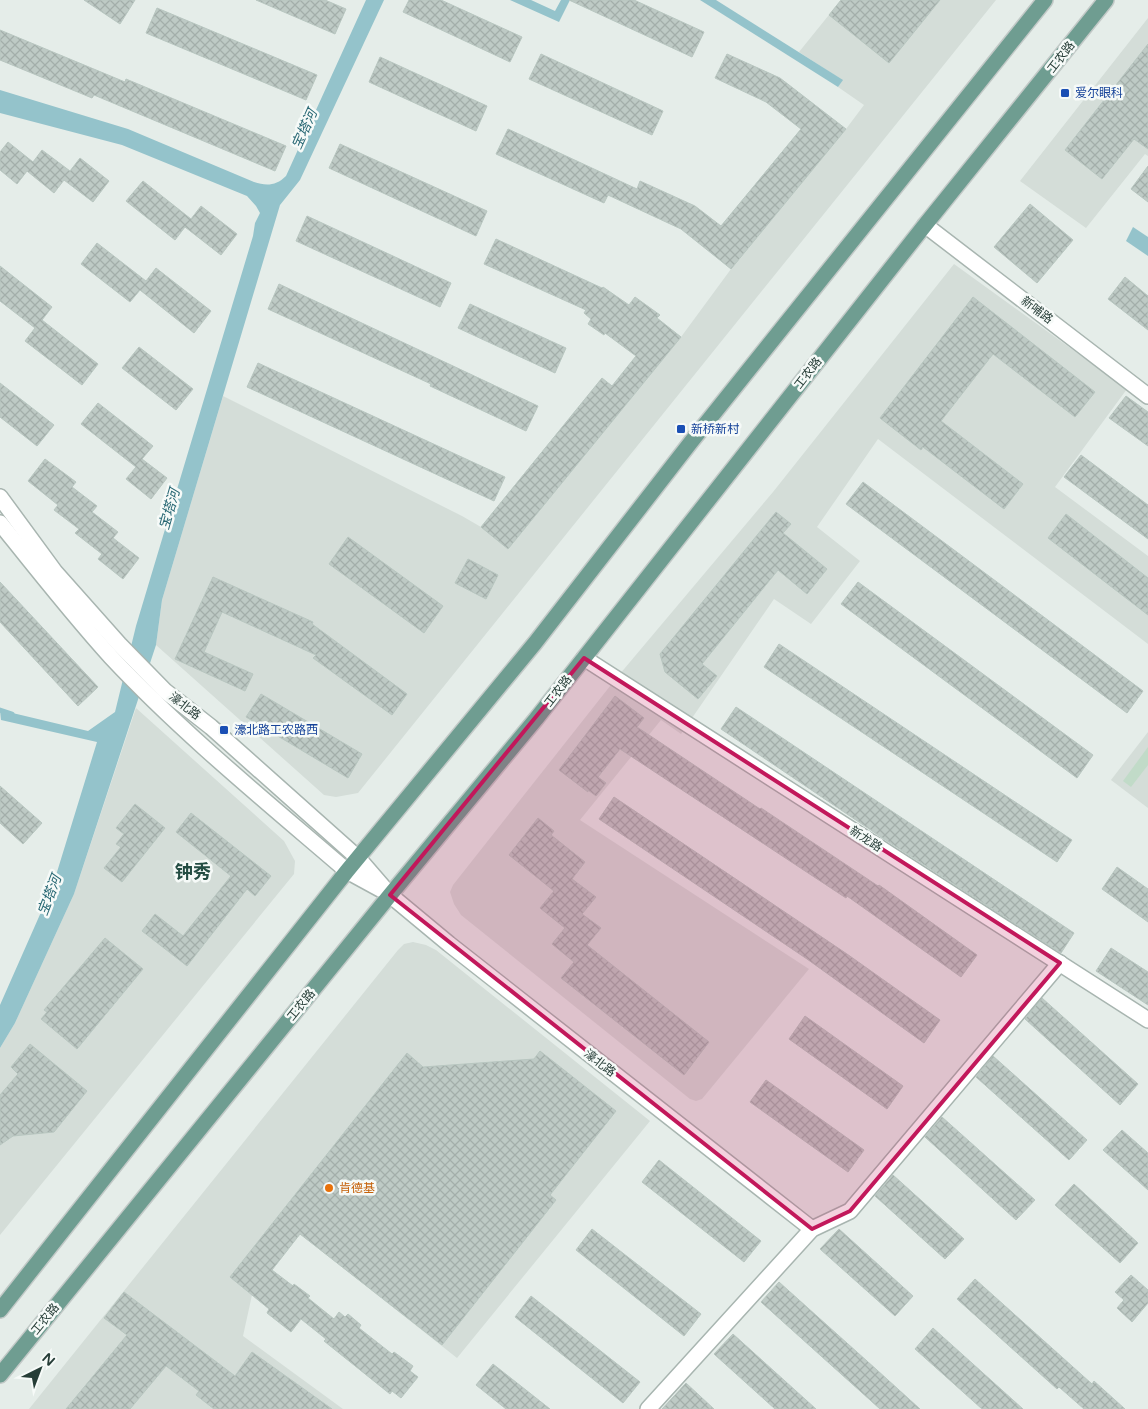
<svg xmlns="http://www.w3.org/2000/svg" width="1148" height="1409" viewBox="0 0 1148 1409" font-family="'Varela Round','Noto Sans SC',sans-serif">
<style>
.built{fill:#d4ddd8}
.pitch{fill:#c1dbc8}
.water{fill:#94c3cb}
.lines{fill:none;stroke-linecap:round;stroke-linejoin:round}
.stream{stroke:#94c3cb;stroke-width:5}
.building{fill:url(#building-cross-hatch);stroke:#b8c6c0}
.minor-casing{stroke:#a8b5b0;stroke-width:18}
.major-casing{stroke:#c2c9c7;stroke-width:18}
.minor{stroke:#fff;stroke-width:15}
.major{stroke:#6f9d91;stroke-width:15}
.marked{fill:#c2185b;fill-opacity:0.2;stroke:#c2185b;stroke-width:4;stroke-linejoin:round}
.transit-dot{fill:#1a4fb4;stroke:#f6faf8;stroke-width:2}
.food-dot{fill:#e8710a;stroke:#f6faf8;stroke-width:2}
.labels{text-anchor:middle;stroke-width:5;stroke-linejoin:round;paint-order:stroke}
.street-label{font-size:12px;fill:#263d37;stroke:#f6faf8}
.transit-label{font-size:12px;fill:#164399;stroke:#f6faf8;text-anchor:start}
.food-label{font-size:12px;fill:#c56008;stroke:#f6faf8;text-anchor:start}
.water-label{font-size:14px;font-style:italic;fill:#276773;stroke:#f6faf8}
.district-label{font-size:18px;font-weight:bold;fill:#244d43;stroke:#f6faf8}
</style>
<defs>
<pattern id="building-cross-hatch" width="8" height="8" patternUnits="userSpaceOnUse" patternTransform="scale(1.25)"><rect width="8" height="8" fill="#becac5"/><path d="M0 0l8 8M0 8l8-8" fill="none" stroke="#a3aeaa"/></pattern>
</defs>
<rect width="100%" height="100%" fill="#e5ede9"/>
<g class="built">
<polygon points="841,0 996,0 358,793 336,797 324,795 156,645 162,600 223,396 462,516 481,527 602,378 612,386 663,323 681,337 731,269 721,226 801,129 846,129 864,105 838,87 842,80 799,52"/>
<polygon points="1148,18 1148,156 1145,154 1086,228 1020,181"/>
<polygon points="954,264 1127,389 1055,487 1148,556 1148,644 878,439 817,527 860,561 811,624 774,599 681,734 661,720 580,820 809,969 702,1099 696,1101 690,1099 461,915 454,904 450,892 453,885 614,681 773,492"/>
<polygon points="136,708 284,841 295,861 294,874 0,1235 0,1048 15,1023 74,894"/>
<polygon points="1148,732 1148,808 1111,780"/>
<polygon points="413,942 426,945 436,950 650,1121 457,1358 300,1234 252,1295 243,1336 343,1409 29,1409 398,950 404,944"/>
</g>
<polygon class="pitch" points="1148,747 1148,765 1131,787 1123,781"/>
<g class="water">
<path d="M366 0H384L300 180 280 205 162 600 156 645 74 894 15 1023 0 1048V1005L53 885 97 742 1 720 0 710 88 731 115 712 136 626 253 236 255 223 260 213 256 206 247 196 122 145 0 113V90L128 129 254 182C266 186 276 186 286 176Z"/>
<polygon points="510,0 531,0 555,11 561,0 570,0 559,22"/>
<polygon points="700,0 716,0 843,80 838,87"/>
<polygon points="1133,227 1148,237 1148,256 1126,241"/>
</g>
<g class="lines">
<polyline class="stream" points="0,710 12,714"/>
</g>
<g class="building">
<polygon points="84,0 135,0 120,24"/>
<polygon points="256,0 325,0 346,9 335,34"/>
<polygon points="409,0 441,0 522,37 510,62 403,12"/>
<polygon points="569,0 634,0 704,32 692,57"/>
<polygon points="841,0 940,0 889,63 829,15"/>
<polygon points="157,8 317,75 306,100 146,33"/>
<polygon points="0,30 125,82 126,79 286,146 275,171 94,95 92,98 0,60"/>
<polygon points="1148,44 1148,149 1134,139 1102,179 1065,150"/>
<polygon points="541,54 663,111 652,135 529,79"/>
<polygon points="727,54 780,78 846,129 731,269 681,229 608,195 604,203 496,154 508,129 637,189 640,181 695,206 721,226 801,129 766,102 715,78"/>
<polygon points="380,57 487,106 476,131 369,82"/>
<polygon points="8,142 33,162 42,150 70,171 80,158 109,181 93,202 64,180 54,193 27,171 17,184 0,170 0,152"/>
<polygon points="340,144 487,211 476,236 329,168"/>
<polygon points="1148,166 1148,202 1131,189"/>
<polygon points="143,181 191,219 201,206 237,234 221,255 185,227 175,240 126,201"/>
<polygon points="1030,204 1073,240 1037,283 994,247"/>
<polygon points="307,216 451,283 440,307 296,241"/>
<polygon points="496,239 602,288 603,287 629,305 635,297 660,315 657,318 681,337 508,549 481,527 602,378 612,386 636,356 605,333 604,335 588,324 591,319 584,313 586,310 484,264"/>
<polygon points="97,243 146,281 156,268 211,311 194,333 140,290 130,302 81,264"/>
<polygon points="0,266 52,307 42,320 98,364 82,385 25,341 35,328 0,301"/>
<polygon points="1125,277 1148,296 1148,330 1108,299"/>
<polygon points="279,284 538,406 526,431 430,386 431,384 268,309"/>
<polygon points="973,297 1095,392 1075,417 993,354 941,421 1023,484 1004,509 923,447 921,450 880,418"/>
<polygon points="470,304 566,348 555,373 458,328"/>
<polygon points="139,347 193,389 176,410 122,368"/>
<polygon points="258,363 505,477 494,501 247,387"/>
<polygon points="0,383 54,425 37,446 0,417"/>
<polygon points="1126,396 1148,412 1148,446 1109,418"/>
<polygon points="98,403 153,446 142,459 167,478 151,499 126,479 136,467 81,424"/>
<polygon points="1081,455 1148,505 1148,539 1064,477"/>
<polygon points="45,459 76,482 72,487 97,506 92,512 118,532 113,538 139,558 123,579 98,559 102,554 75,533 79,529 54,510 58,505 28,481"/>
<polygon points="863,482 1143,691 1127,713 846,504"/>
<polygon points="776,512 791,524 783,533 827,569 807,594 778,570 702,664 717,676 698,699 665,672 660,654"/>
<polygon points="1066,514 1148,578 1148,615 1048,538"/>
<polygon points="348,537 443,606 424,633 329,564"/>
<polygon points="468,559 498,575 486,599 455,583"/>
<polygon points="213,577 313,622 312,624 407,694 392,715 313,658 316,655 222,612 204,652 253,674 245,691 175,659"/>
<polygon points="0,582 98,687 78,706 0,622"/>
<polygon points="858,582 1093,755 1077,778 841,604"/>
<polygon points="779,644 1072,840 1057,862 764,667"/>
<polygon points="261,694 362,754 348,778 246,717"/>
<polygon points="615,696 644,718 637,727 760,809 761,808 878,886 879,885 977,955 961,977 847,896 846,898 620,749 598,777 606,783 596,796 588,790 588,792 559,770"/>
<polygon points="736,707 1074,933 1061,953 884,839 721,729"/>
<polygon points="0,786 42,823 23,844 0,823"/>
<polygon points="614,797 847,954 940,1020 924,1043 807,959 599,819"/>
<polygon points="135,804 165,828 122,882 104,868 121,847 116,844 124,834 116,828"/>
<polygon points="191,813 271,876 255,896 247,889 187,966 142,931 155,914 183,936 231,876 176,832"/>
<polygon points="538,818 554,831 551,835 585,862 572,879 596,897 582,914 601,928 587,945 709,1042 684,1075 561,978 574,962 552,944 565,928 540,908 554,891 509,855"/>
<polygon points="1117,867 1148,889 1148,922 1102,889"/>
<polygon points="105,938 143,969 77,1049 41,1019 47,1012 44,1010"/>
<polygon points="1111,948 1148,972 1148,1005 1096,971"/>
<polygon points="1042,998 1138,1084 1120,1105 1025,1019"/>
<polygon points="805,1016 903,1086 887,1109 789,1039"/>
<polygon points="30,1044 87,1091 54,1132 13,1136 0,1145 0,1095 18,1074 11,1067"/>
<polygon points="540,1051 616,1111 550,1195 556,1200 442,1345 300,1234 272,1270 293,1286 294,1284 310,1296 308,1298 334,1319 339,1312 345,1317 348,1314 361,1325 359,1328 392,1354 394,1352 413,1366 410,1371 418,1377 401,1398 392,1391 390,1394 324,1341 326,1339 301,1319 291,1332 267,1313 269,1309 230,1277 407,1053 423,1067 534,1059"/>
<polygon points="993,1056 1087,1140 1069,1160 976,1077"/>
<polygon points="766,1080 864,1150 848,1172 750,1102"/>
<polygon points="942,1117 1035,1200 1016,1220 925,1137"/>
<polygon points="1122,1130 1148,1153 1148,1190 1103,1150"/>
<polygon points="659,1160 761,1241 744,1262 642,1182"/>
<polygon points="893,1175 964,1239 945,1259 875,1196"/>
<polygon points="1074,1184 1138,1243 1120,1263 1055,1205"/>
<polygon points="592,1229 701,1314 684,1336 576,1250"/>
<polygon points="839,1229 913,1296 895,1316 820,1249"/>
<polygon points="1131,1275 1148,1290 1148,1303 1132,1322 1117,1308 1124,1300 1115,1292"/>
<polygon points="975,1279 1092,1384 1094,1381 1125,1409 1084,1409 1059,1387 1057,1389 957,1299"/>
<polygon points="779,1282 877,1370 920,1409 880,1409 761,1302"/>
<polygon points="124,1292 235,1376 252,1352 332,1409 214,1409 196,1395 199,1391 166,1366 130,1409 66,1409 127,1335 104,1318"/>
<polygon points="531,1296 640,1382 623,1403 515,1317"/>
<polygon points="933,1328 1023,1409 982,1409 915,1349"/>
<polygon points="733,1334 816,1409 775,1409 714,1354"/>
<polygon points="493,1364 550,1409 506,1409 476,1385"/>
<polygon points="686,1383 714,1409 662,1409"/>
</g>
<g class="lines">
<defs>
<g id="minor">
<polyline points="925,225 1148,396"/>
<polyline points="0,497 55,572 119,644 165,691 211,727 358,858 390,895 449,944 812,1229"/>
<path d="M0 523C36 568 72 614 111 657 182 733 268 803 347 871L380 889"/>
<polyline points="584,658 1148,1020"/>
<polyline points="648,1409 812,1229 850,1211 1060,963"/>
</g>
<g id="major">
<polyline points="0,1310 347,871 535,643 691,442 1045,0"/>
<polyline points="0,1375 390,895 536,719 925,225 1106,0"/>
</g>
</defs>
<use href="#minor" class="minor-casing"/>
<use href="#major" class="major-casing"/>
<use href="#minor" class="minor"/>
<use href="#major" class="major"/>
</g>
<path class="marked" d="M584 658 1060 963 850 1211 812 1229 390 895Z"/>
<g class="transit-dot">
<rect x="1060" y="88" width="10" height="10" rx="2.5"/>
<rect x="676" y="424" width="10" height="10" rx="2.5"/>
<rect x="219" y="725" width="10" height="10" rx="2.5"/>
</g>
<circle class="food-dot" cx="329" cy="1188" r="5"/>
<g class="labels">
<g class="street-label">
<text transform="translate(1061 57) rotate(-52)" y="4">工农路</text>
<text transform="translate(1037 310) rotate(37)" y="4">新哺路</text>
<text transform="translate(808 373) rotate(-52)" y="4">工农路</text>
<text transform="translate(558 691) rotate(-52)" y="4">工农路</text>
<text transform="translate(185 706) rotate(38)" y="4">濠北路</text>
<text transform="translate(866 839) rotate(33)" y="4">新龙路</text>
<text transform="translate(301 1005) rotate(-51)" y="4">工农路</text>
<text transform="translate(600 1063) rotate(38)" y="4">濠北路</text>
<text transform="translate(45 1319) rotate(-51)" y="4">工农路</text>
</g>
<g class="transit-label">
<text x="1075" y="97">爱尔眼科</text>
<text x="691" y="433">新桥新村</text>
<text x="234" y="734">濠北路工农路西</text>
</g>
<g class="food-label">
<text x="339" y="1192">肯德基</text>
</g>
<g class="water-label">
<text transform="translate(304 129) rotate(-66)" y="5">宝塔河</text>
<text transform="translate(169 509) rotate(-74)" y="5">宝塔河</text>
<text transform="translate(49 895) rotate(-69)" y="5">宝塔河</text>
</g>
<g class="district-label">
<text x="193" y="878">钟秀</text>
</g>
</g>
<g transform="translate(40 1369) rotate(42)" stroke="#f6faf8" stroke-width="4" paint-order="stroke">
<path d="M0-4L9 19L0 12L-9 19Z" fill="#263d37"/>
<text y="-8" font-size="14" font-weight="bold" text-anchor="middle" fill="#263d37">N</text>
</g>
</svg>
